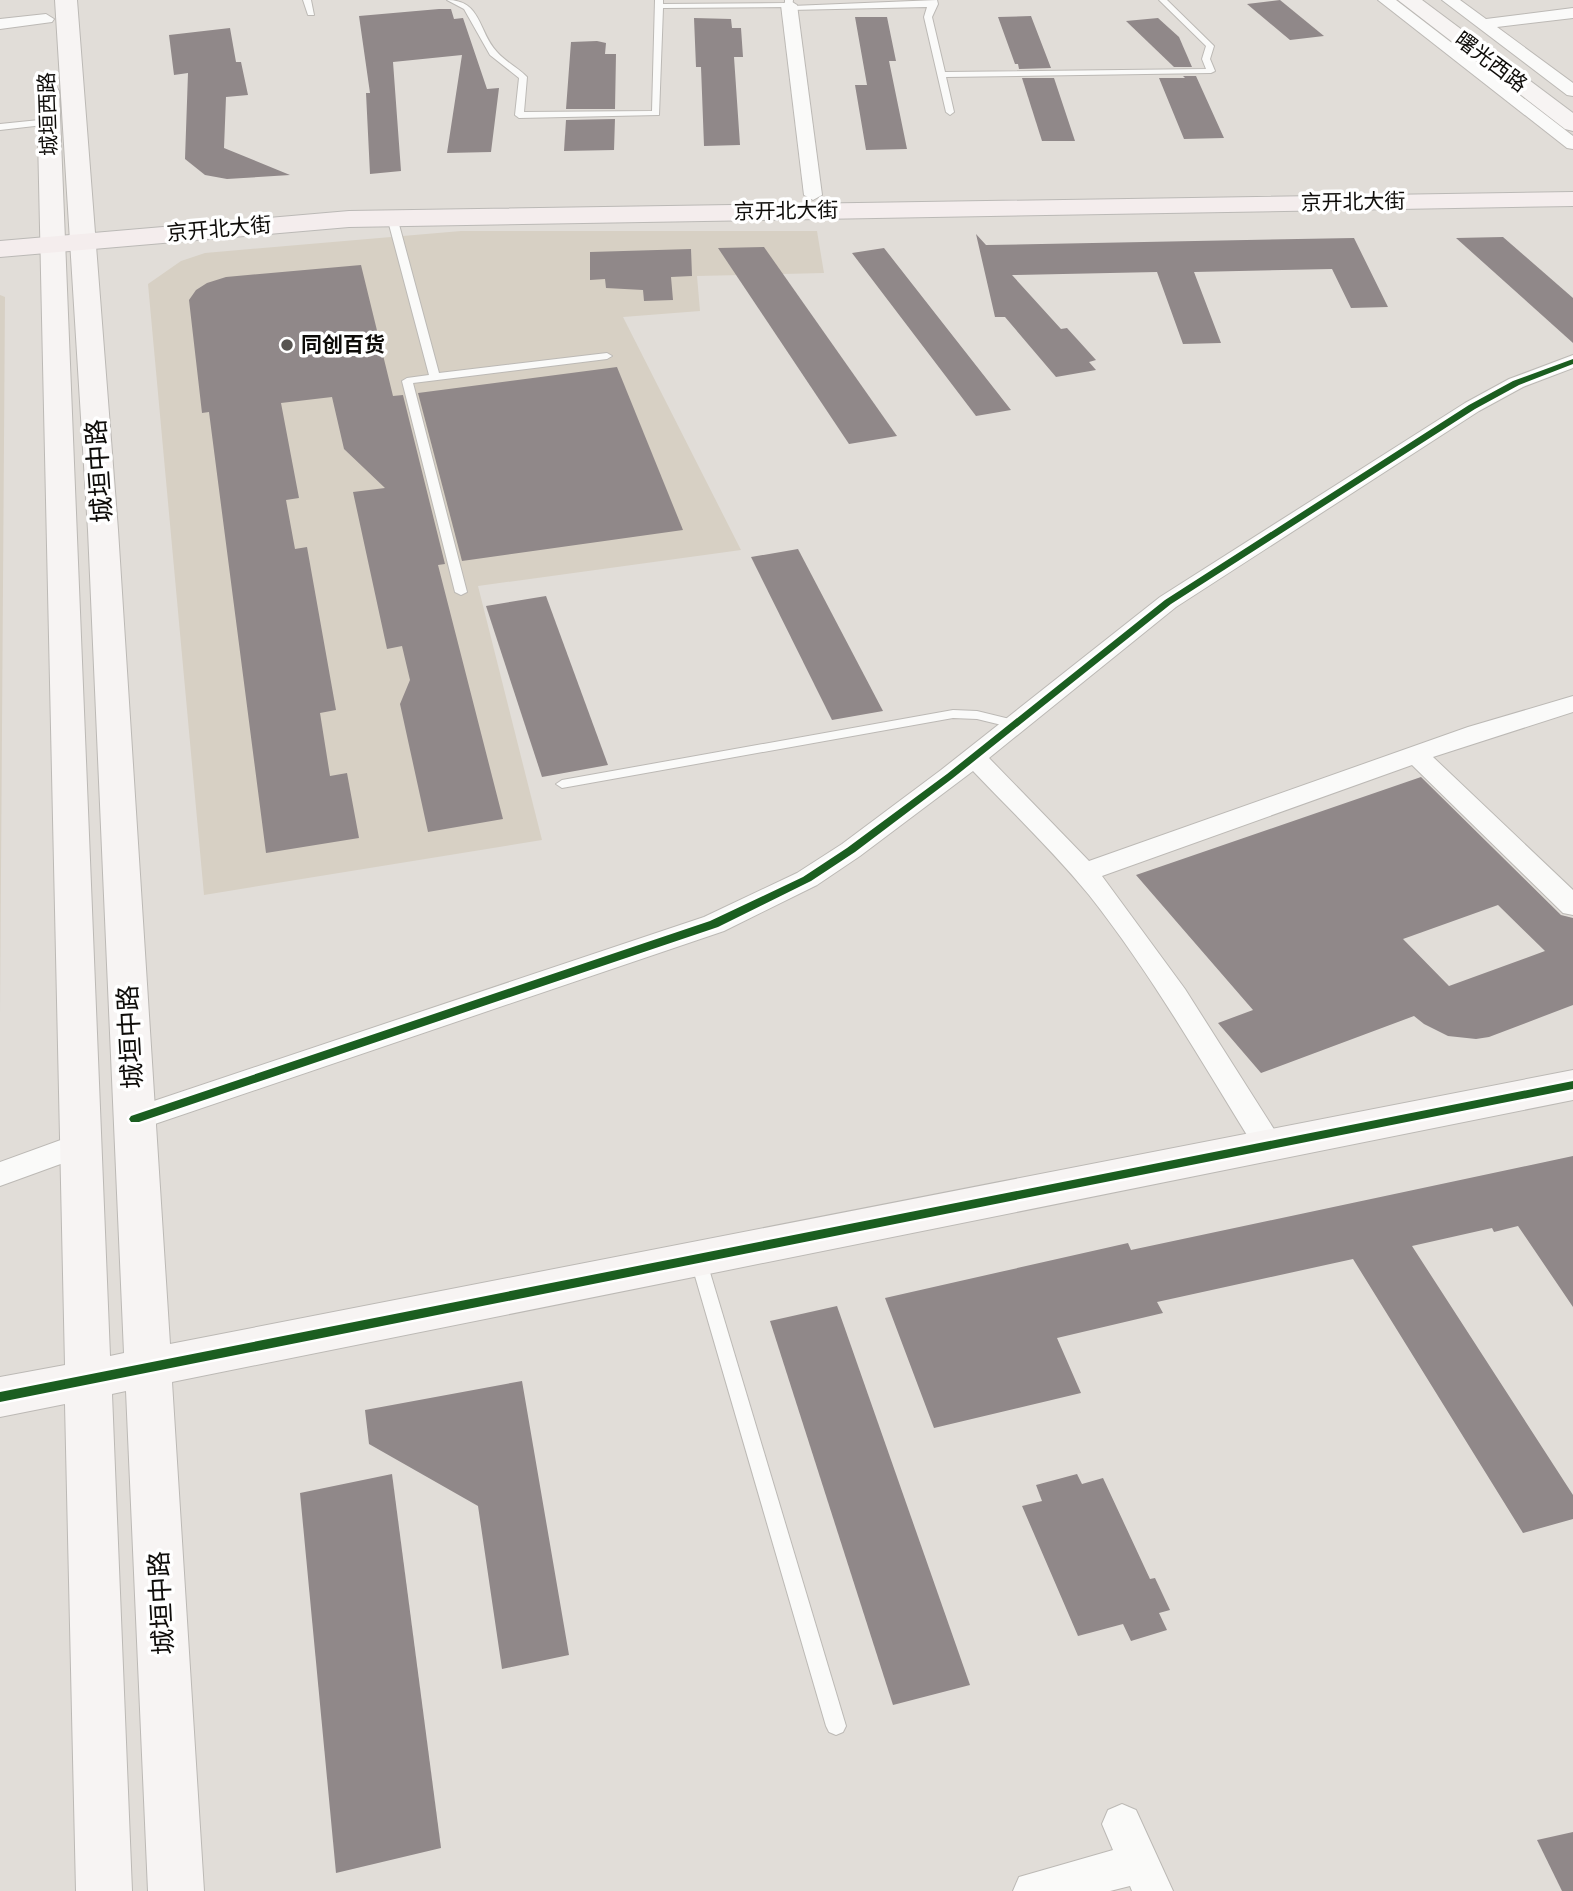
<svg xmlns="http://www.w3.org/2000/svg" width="1573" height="1891" viewBox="0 0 1573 1891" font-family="'Titillium Web','Noto Sans SC',sans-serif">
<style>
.built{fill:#d7d0c4}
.building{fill:#908889;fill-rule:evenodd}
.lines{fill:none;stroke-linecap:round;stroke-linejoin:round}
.lane-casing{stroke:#bcb9b5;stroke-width:2}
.street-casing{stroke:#bcb9b5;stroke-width:2}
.secondary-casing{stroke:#bcb9b5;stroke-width:2}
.primary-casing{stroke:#bbb9b6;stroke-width:2}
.lane{fill:#fafaf9;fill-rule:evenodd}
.street{fill:#fafaf9;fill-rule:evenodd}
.secondary{fill:#f7f4f3;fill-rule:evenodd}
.primary{fill:#f4eded;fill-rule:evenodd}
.cycleway-casing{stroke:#fff;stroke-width:5}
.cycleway{fill:#1b5e20;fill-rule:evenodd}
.poi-dot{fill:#585551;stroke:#fff;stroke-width:2.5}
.labels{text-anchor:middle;stroke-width:7;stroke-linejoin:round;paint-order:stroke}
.far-street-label{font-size:21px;fill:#0e0c09;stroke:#fff}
.far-poi-label{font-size:21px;font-weight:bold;fill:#0e0c09;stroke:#fff;text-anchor:start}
.street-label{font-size:26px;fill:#0e0c09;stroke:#fff}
</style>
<rect width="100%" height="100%" fill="#e1ddd8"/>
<g class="built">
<polygon points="461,231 817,231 824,273 697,276 700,311 623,317 741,550 478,586 542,840 204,895 148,284 181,261 205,253"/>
<polygon points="0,295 5,297 0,1017"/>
</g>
<g class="building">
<polygon points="1280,0 1324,36 1290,40 1247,4"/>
<polygon points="439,9 451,9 454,19 463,18 487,89 499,88 491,152 447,153 462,55 393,62 401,171 370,174 366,93 370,93 359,16"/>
<polygon points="1031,16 1051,68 1019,69 1018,64 1015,64 998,17"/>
<polygon points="855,17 887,17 896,61 889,61 907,149 866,150 855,85 867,85"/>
<polygon points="694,18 731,19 732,28 741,28 743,57 734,57 740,145 704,146 701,67 696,67"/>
<polygon points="1158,18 1179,37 1192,67 1174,67 1126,21"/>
<polygon points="230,28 236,62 241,62 248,95 226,97 224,148 290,175 227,179 205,175 185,159 188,73 174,75 169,35"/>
<polygon points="597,41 606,43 605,54 616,54 615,109 566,109 571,42"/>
<polygon points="1183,76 1196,76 1224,138 1184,139 1159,78 1185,78"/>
<polygon points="1022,78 1054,78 1075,141 1042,141"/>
<polygon points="615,119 614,150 564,151 566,120"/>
<polygon points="976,234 986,245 1354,238 1388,307 1351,308 1332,269 1194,272 1221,343 1183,344 1157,272 1012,275 1061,329 1067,328 1096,360 1089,362 1096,370 1056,377 1005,317 995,317"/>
<polygon points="1503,237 1573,298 1573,343 1456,238"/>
<polygon points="764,247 897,436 849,444 718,248"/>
<polygon points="884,248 949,331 1011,410 976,416 852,253"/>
<polygon points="691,249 692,276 671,277 673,300 644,301 643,290 606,288 605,279 590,280 590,252"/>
<polygon points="361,265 393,396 403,395 445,564 438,565 503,819 428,832 400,704 410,680 402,646 387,649 353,492 385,488 344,449 332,397 281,403 299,498 286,500 295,549 307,547 336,710 320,713 330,776 347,773 359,838 266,853 209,412 202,413 189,300 196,290 207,283 226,277"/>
<polygon points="617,367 683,530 462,561 418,393"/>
<polygon points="798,549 883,711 832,720 751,557"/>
<polygon points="546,596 608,765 542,777 486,606"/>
<path d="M1421 777 1561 915 1573 918V1005L1489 1037 1476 1039 1448 1036 1424 1024 1414 1016 1261 1073 1218 1023 1253 1010 1136 875ZM1498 905 1545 951 1449 986 1403 939Z"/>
<polygon points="1573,1156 1573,1307 1518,1226 1494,1232 1492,1228 1412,1246 1573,1495 1573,1519 1523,1533 1353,1259 1157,1302 1163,1313 1057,1338 1081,1393 934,1428 885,1298 1128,1243 1131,1250"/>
<polygon points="837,1306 970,1685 893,1705 770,1321"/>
<polygon points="522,1381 569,1655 502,1669 478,1506 369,1444 365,1410"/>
<polygon points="392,1474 441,1848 336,1873 300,1493"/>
<polygon points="1077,1474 1082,1484 1103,1478 1150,1579 1155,1578 1170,1610 1159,1613 1167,1630 1131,1641 1123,1624 1078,1636 1022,1506 1042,1501 1036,1485"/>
<polygon points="1573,1832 1573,1891 1562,1891 1537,1840"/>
</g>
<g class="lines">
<defs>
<g id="lane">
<polygon points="303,0 311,0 314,15 308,15"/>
<path d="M447 0C482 0 478 32 497 52 506 62 518 68 527 77L524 112 652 111 655 0H663V4L785 3V0H793L792 6 937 0 938 4 932 17 945 72 1206 69 1202 59 1206 46 1159 0H1167L1214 46 1210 59 1215 71 1211 73 946 77 954 112 950 115 946 112 924 17 927 7 790 10 787 7 663 8 659 115 519 118 515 115 519 78 490 55 464 9Z"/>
<polygon points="49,119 52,120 52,124 0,130 0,124"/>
<polygon points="392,214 397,217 439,373 607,353 612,356 607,359 413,383 467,592 461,595 455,592 402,381 407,378 429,375 387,217"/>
<polygon points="953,710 977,711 1018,721 1020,724 1014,728 977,719 953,718 562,788 556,784 562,780"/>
<polygon points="698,1253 704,1254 706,1259 846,1726 843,1732 836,1735 829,1732 826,1726 690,1259 692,1254"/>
</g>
<g id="street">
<polygon points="789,0 797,5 822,195 813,200 804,195 781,5"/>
<polygon points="1378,0 1396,0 1573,136 1573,149 1567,148"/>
<polygon points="1442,0 1460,0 1486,19 1573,8 1573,18 1497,27 1573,83 1573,96 1567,95"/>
<polygon points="46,14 54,19 52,22 0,29 0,19"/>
<path d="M1573 355V368L1523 387 1479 411 1176 607 989 758 1089 861 1468 727 1573 696V712L1433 757 1573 890V915L1563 913 1412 765 1102 876 1185 989 1284 1145 1280 1153 1269 1157 1258 1153C1204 1066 1153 976 1089 895 1053 851 1012 812 973 771L860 856 817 885 724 931 146 1127 135 1130 124 1127 120 1119 124 1111 704 917 797 873 842 844 941 770 1160 597 1465 403 1509 379Z"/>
<polygon points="80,1133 91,1137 95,1145 91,1153 0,1186 0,1162"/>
<polygon points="1122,1804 1136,1810 1173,1891 1132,1891 1130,1886 1110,1891 1013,1891 1019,1877 1113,1850 1102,1824 1108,1810"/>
</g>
<g id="secondary">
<polygon points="55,0 77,0 118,530 170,1344 1573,1070 1573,1100 172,1382 204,1891 148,1891 126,1391 112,1394 132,1891 76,1891 65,1404 0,1417 0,1377 65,1365 37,91 40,86 56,86 59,91 110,1356 124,1353 88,530"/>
<polygon points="1398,0 1422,0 1573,113 1573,131 1565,129"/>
</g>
<polygon id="primary" points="1573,192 1573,206 349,227 0,257 0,241 349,211"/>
</defs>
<use href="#lane" class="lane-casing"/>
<use href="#street" class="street-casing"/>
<use href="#secondary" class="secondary-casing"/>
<use href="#primary" class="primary-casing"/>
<use href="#lane" class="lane"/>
<use href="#street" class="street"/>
<use href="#secondary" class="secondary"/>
<use href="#primary" class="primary"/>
<defs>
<g id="cycleway">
<polygon points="1573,359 1573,364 1519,385 1475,409 1171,604 953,778 855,852 811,881 718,927 139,1122 131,1122 129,1119 131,1116 710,921 803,877 847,848 947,774 1165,600 1469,405 1513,381"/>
<polygon points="1573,1081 1573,1089 0,1402 0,1392"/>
</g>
</defs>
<use href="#cycleway" class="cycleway-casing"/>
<use href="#cycleway" class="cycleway"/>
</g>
<circle class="poi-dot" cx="287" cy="345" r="7"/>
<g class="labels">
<g class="far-street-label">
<text transform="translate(1491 62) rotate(37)" y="7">曙光西路</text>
<text transform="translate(48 114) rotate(-92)" y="7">城垣西路</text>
<text transform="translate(1353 202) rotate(-1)" y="7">京开北大街</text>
<text transform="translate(786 211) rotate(-1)" y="7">京开北大街</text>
<text transform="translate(219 229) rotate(-5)" y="7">京开北大街</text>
</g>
<g class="far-poi-label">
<text x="301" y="352">同创百货</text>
</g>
<g class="street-label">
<text transform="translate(99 471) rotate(-94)" y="9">城垣中路</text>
<text transform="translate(130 1037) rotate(-93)" y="9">城垣中路</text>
<text transform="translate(161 1603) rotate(-93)" y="9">城垣中路</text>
</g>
</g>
</svg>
